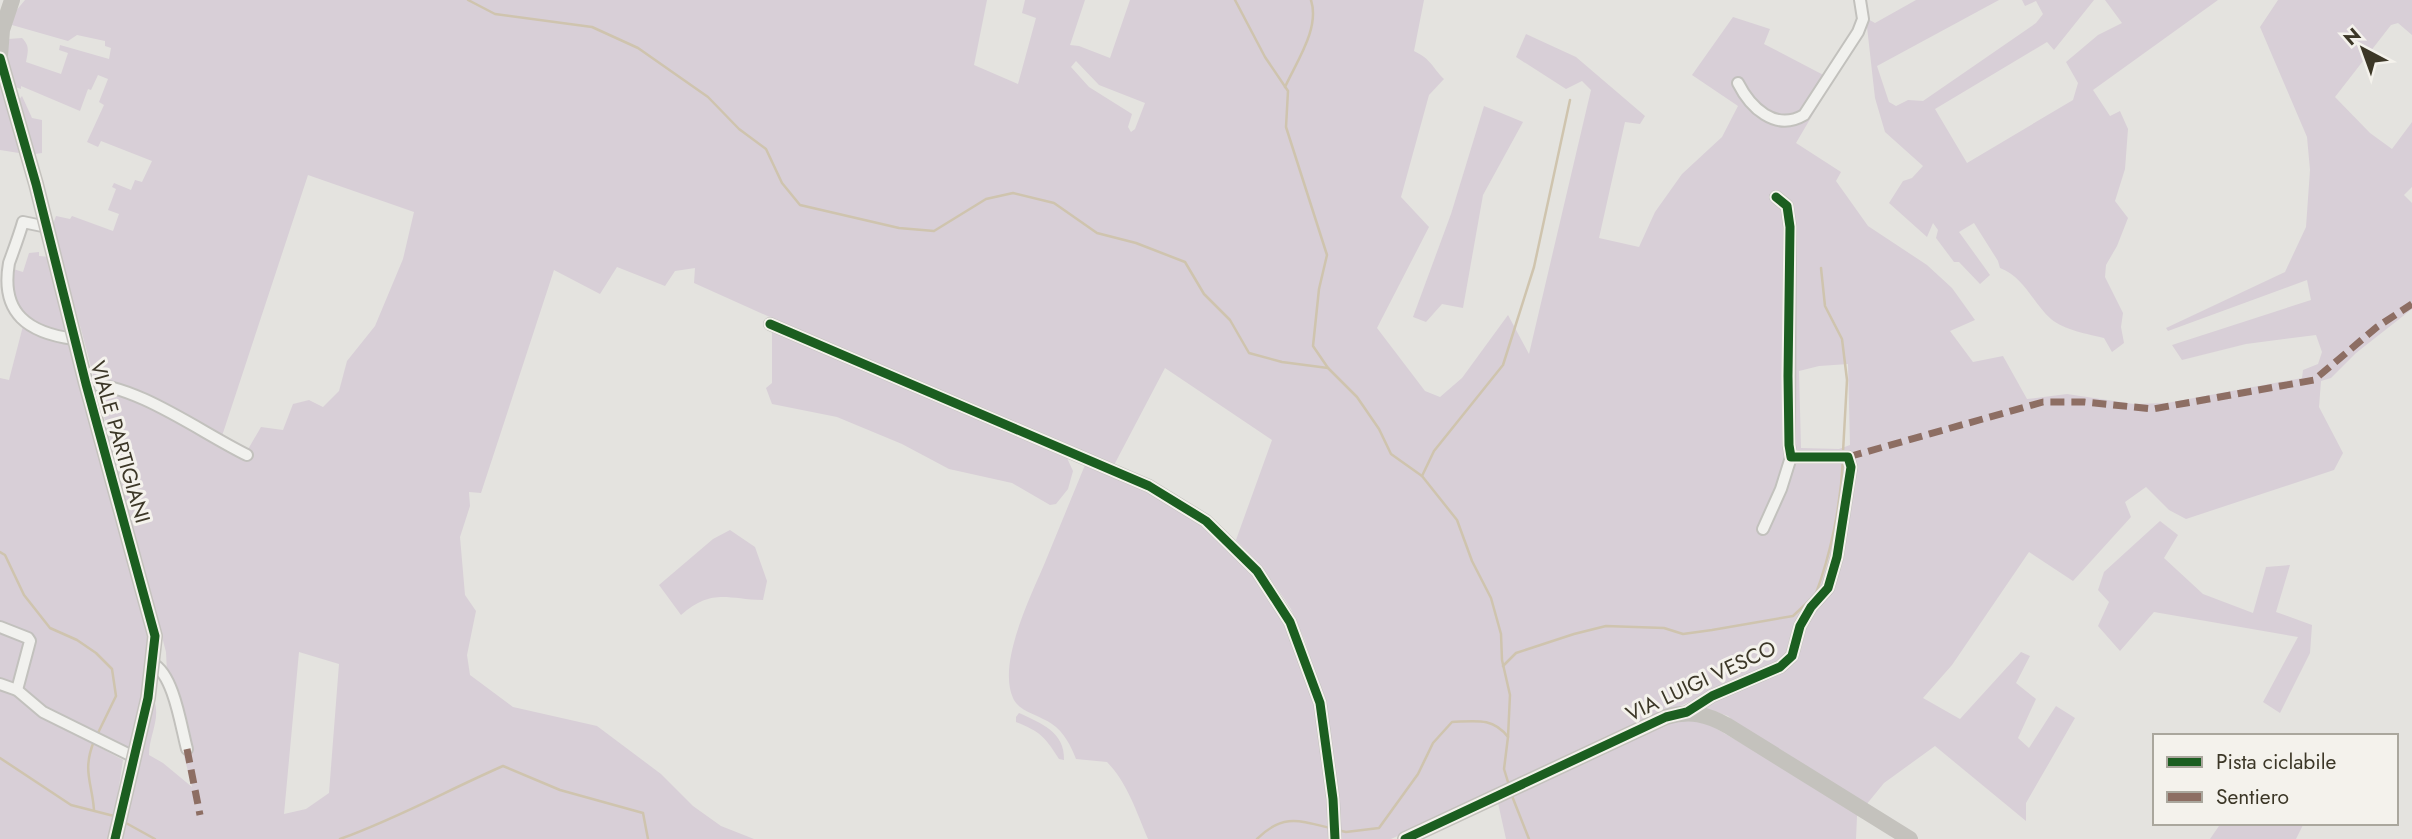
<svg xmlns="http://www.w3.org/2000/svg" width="2412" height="839" viewBox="0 0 2412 839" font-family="Jost,sans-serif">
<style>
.green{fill:#d8cfd7;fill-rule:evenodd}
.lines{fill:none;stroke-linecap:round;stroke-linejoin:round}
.stream{stroke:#cfc4ae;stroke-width:2.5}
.street-casing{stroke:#c2c1bd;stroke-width:14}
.street{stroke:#f1f1ee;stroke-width:10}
.secondary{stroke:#c4c2bd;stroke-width:16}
.quiet{stroke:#8d6e63;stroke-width:7;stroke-dasharray:14 7;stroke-linecap:butt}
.cycleway-casing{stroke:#f4f2ec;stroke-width:13}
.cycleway{stroke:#1b5e20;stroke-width:9}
.labels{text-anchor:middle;stroke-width:6;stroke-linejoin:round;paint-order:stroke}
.street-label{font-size:21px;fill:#3c3727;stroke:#f4f2ec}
</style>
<rect width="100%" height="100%" fill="#e4e3df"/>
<g class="green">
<path d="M25 0H987L974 65 1018 84 1036 18 1022 13 1025 0H1085L1070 45 1079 46 1110 58 1130 0H1424L1414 51C1432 60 1431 66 1444 79L1429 95 1401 197 1429 227 1377 328 1425 391 1440 397 1462 378 1508 315 1529 354 1591 90 1582 81 1566 89 1516 57 1526 34 1576 57 1645 116 1640 124 1625 122 1599 238 1639 247 1655 212 1682 174 1722 137 1738 106 1692 75 1733 17 1770 29 1764 44 1833 80 1796 143 1841 172 1836 181 1868 226 1927 265 1952 288 1975 320 1950 331 1973 362 2003 356 2027 399 2067 394 2134 404 2167 403 2302 378 2303 370 2318 364 2322 352 2316 335 2246 344 2182 360 2172 345 2311 300 2307 280 2168 331 2166 328 2285 272 2306 227 2310 170 2307 137 2260 27 2278 0H2412V35L2398 23 2391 25 2335 97 2370 133 2392 149 2412 122V187L2404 195 2412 203V309L2356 353 2331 378 2321 381 2319 407 2343 453 2334 470 2186 519 2169 510 2146 487 2125 502 2131 517 2073 581 2029 552 1952 665 1923 698 1960 719 2021 652 2030 656 2016 683 2036 699 2018 738 2029 748 2056 706 2075 718 2026 803V821L1935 746 1884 783 1866 805 1735 723 1728 716 1701 707 1752 682 1779 675 1794 660 1800 638 1810 614 1816 611 1833 586 1848 460 1829 570 1822 588 1800 613 1788 654 1782 659 1391 839H1341V821L1326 706 1305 641 1291 609 1263 568 1236 540 1272 440 1165 368 1113 467 905 378 694 283 695 268 675 271 665 286 617 267 600 294 554 270 481 493 469 492 470 506 460 537 465 595 476 611 467 655 470 675 513 707 597 726 661 774 693 806 721 826 754 839H120L154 700C161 719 149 735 149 755L163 763 192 787 168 693 166 652 82 333 52 227 56 216 70 219 72 216 113 231 119 214 108 210 116 189 112 187 114 183 131 190 135 180 142 182 152 161 101 141 98 147 87 142 104 105 99 102 108 79 98 75 91 90 88 89 80 111 21 86V89L15 87 7 67 8 39 22 38C30 46 28 51 26 62L61 74 68 53 59 50 60 45 109 59 111 48 105 46V41L77 35 68 41 12 25 15 12ZM1076 61 1099 85 1145 103 1135 129 1131 132 1128 127 1132 114 1089 87 1071 67ZM308 175 414 212 403 259 375 326 347 361 339 391 323 407 309 400 293 404 283 430 261 427 247 451 221 439ZM1848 364 1850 445 1839 449 1801 448 1799 371 1819 366ZM299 652 339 664 329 793 306 809 284 814Z"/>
<path d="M1916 0H1999L1877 66 1889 102 1896 106 1908 100 1923 101 2036 23 2043 14 2036 1 2025 6 2022 0H2094L2054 50 2047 42 1935 109 1967 163 2073 100 2078 83 2066 62 2098 35 2122 23 2105 0H2218L2093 90 2110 116 2120 111 2128 129 2125 169 2115 201 2128 218 2117 246 2106 265 2105 277 2123 313 2121 327 2124 343 2112 352 2104 338C2088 334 2064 330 2051 319 2033 303 2024 277 2000 268L1998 261 1974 223 1959 232 1990 275 1980 284 1959 262H1954L1936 238 1938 230 1933 223 1927 237 1889 203 1903 181 1912 178 1923 166 1885 132 1875 98 1866 18 1875 23Z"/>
<polygon points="0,71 19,153 0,150"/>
<polygon points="22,96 32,118 42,120 42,153 35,154 18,101"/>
<polygon points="1484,106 1523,122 1483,195 1463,308 1442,304 1426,322 1413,317 1451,214"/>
<polygon points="39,252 39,256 51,257 71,335 43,330 12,303 10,268 23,272 29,253"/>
<path d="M23 326 40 336 73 344 149 631 137 726 127 751 42 706 22 690C20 673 35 659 34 642L0 625V378L9 380Z"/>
<polygon points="772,331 1067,458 1073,471 1068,489 1056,504 1050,505 1012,483 949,469 902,444 837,417 772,404 766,388 772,383"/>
<path d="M1085 465 1131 483 1206 524 1252 570 1288 623 1317 707 1332 819V839H1148C1137 813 1127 782 1107 762L1076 759C1071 746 1064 732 1052 724 1040 715 1019 712 1013 698 997 662 1032 594 1046 560 1059 528 1072 497 1085 465Z"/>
<polygon points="2160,521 2178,535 2164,558 2203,594 2253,613 2266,567 2290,565 2276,612 2312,625 2310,653 2280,713 2263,702 2298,637 2154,612 2120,651 2098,626 2109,602 2098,590 2104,572"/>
<path d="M730 530 755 547 767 581 763 600C726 599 712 588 681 615L659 585 713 539Z"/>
<polygon points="0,632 28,641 15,685 0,681"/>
<polygon points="0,689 13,694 41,716 123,760 111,839 0,839"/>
<path d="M1019 713C1041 723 1065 732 1064 760L1059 759C1045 737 1041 732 1016 722V717Z"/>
<polygon points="1698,718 1860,812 1857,816 1856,839 1506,839 1498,803 1659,724"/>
<polygon points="2221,823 2304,823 2296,839 2210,839"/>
</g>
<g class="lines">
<g class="stream">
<polyline points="468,0 495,14 592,27 638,48 708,97 739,129 766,149 782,183 800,205 899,228 934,231 986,199 1013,193 1054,203 1097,233 1136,243 1185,262 1204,294 1230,320 1249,353 1282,362 1328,368 1357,397 1379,429 1391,454 1422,476 1457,520 1472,561 1491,598 1501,634 1502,660 1510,695 1508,737"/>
<polyline points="1235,0 1265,57 1288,91 1286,127 1327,255 1319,289 1313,346 1328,368"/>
<path d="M1285 87C1297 61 1320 28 1311 0"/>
<polyline points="1821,268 1825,306 1842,339 1847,380 1843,452"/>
<polyline points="1422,476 1434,451 1503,365 1534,267 1570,100"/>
<polyline points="0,552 5,555 24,595 50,628 77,640 96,653 112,669 116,696 97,735"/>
<path d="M1815 596C1831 554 1841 504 1843 459"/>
<polyline points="1503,666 1516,653 1574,634 1606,626 1664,628 1683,634 1712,630 1793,616 1810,600"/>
<polyline points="0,758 71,805 114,816"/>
<polyline points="1512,796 1529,839"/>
<path d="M94 810C92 782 82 771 94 741"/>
<polyline points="126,823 155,839"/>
<path d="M1337 830 1346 832 1379 828 1418 774 1433 743 1452 722C1475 721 1493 717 1508 737L1504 769 1508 782"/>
<path d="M340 839C396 819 448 790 503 766L560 790 643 813 648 839"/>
<path d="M1257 839C1282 814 1298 820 1330 828"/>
</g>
<defs>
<g id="street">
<path d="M1738 83C1750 107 1775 132 1804 115L1858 32 1863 19 1860 0"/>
<path d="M47 227 23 222C19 236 14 249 9 263 0 314 29 333 74 339"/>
<polyline points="770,324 1149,486 1206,521 1257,571 1290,622 1320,703 1333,799 1335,839"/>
<path d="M86 384C136 384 200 432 247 455"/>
<polyline points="1763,529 1781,489 1791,457"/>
<polyline points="0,627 28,638 30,641 17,690"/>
<path d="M153 664C174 675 181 727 187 749"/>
<polyline points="0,684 17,690 43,712 134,757"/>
<polyline points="1687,712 1712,696 1780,667 1792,656 1800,626 1811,607 1828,588 1837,557 1851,467 1848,457 1791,457 1789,445 1790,227 1787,206 1776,197"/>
</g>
</defs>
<use href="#street" class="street-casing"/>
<use href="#street" class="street"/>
<g class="secondary">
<polyline points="0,56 2,30 12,0"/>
<polyline points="0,58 36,184 86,384 155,636 148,698 115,839"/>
<path d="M1405 839 1666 717C1690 710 1707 714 1728 726L1910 839"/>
</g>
<g class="quiet">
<polyline points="1848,457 2043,402 2084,402 2153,409 2314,380 2377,327 2412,304"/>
<polyline points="187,749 200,815"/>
</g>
<defs>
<g id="cycleway">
<polyline points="0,58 36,184 86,384 155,636 148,698 115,839"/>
<polyline points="770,324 1149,486 1206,521 1257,571 1290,622 1320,703 1333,799 1335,839"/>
<polyline points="1405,839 1666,717 1687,712 1712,696 1780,667 1792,656 1800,626 1811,607 1828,588 1837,557 1851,467 1848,457 1791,457 1789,445 1788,376 1790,227 1787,206 1776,197"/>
</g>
</defs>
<use href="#cycleway" class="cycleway-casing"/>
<use href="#cycleway" class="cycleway"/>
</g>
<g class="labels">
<g class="street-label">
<text transform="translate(120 442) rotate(74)" y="7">VIALE PARTIGIANI</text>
<text transform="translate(1701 681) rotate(-25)" y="7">VIA LUIGI VESCO</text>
</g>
</g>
<rect x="2153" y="734" width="245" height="91" fill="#f4f2ec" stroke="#aaa79d" stroke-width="2"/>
<rect x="2167" y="757" width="35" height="10" fill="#1b5e20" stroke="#aaa79d" stroke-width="2"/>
<text x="2216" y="769" font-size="21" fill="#3c3727">Pista ciclabile</text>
<rect x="2167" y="792" width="35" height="10" fill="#8d6e63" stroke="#aaa79d" stroke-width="2"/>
<text x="2216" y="804" font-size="21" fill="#3c3727">Sentiero</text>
<g transform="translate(2363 49) rotate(319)" stroke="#f4f2ec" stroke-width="5" paint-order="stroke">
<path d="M0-5L12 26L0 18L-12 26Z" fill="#3c3727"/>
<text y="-10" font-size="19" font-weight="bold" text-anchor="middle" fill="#3c3727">N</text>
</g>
</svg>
